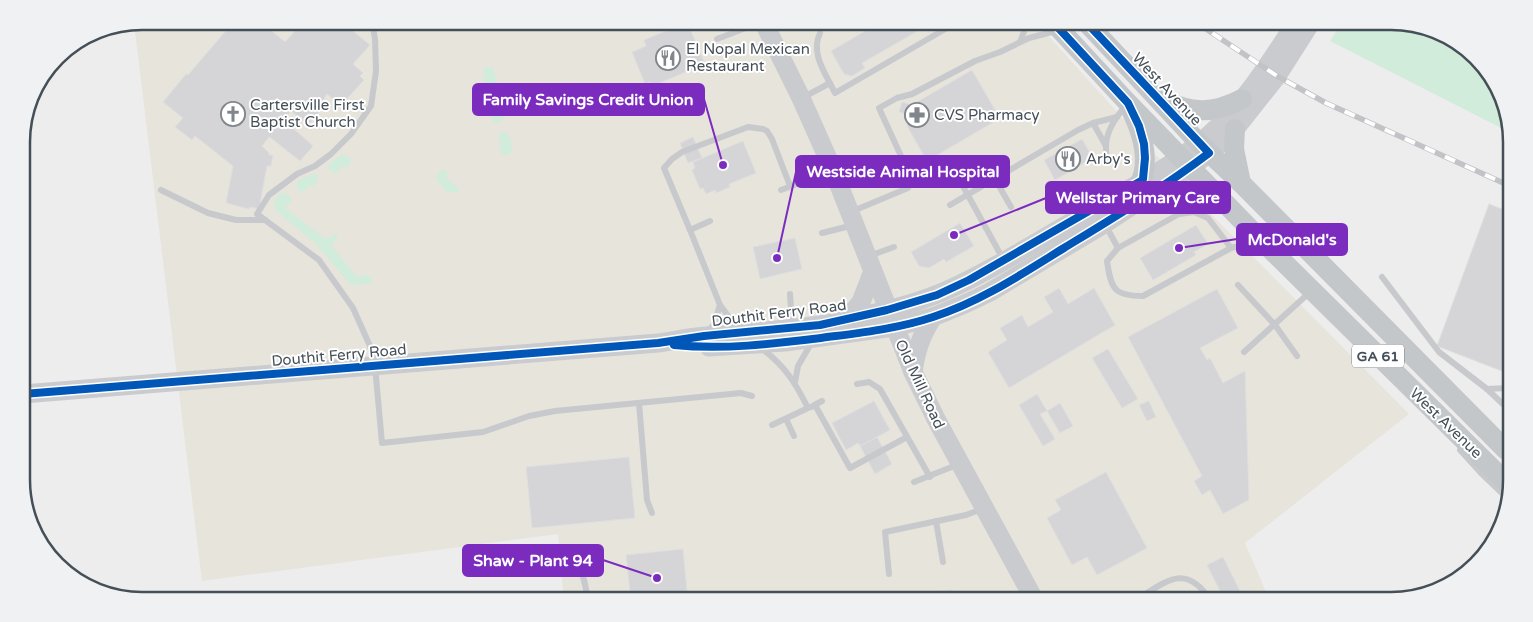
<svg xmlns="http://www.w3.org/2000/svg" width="1533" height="622" viewBox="0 0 1533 622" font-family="'Varela Round',sans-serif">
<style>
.commercial{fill:#e7e4dc}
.green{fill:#d2ecdc}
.building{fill:#d5d5d7;stroke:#dfdfe0}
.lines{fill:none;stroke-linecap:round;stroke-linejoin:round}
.lane{stroke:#c7c9cc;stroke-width:6}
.secondary{stroke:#c9cbce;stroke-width:19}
.primary{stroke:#c4c7ca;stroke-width:20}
.rail-casing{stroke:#c2c3c6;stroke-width:5.5}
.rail{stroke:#fff;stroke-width:4;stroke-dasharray:11;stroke-linecap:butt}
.cycleway-casing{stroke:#fff;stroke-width:11}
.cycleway{stroke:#0057b8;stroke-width:8}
.labels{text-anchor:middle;stroke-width:4;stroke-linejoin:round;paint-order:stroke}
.shield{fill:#fff;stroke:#7d848a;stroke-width:1}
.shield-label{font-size:14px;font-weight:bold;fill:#454f58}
.poi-label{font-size:15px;fill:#454f58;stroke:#fff;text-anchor:start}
.street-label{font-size:15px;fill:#454f58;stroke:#fff}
.rim{fill:none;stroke:#454f58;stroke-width:2.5}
.leader{fill:none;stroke:#7b2cbf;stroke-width:2}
.callout-dot{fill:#7b2cbf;stroke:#fff;stroke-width:2}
.callout{fill:#7b2cbf;stroke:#7b2cbf;stroke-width:2}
.callout-label{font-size:16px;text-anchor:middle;font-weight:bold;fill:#fff}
</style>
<rect width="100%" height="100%" fill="#eeeded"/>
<polygon class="commercial" points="142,21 1035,21 1191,194 1409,414 1245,543 1270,601 564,601 558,534 202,581 134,23"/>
<g class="green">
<polygon points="1343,21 1391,21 1430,28 1487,68 1511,126 1511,133 1330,41"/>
<polygon points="485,66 493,68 497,81 496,86 490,90 485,87 483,71"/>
<path d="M492 100C502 99 505 110 504 118L500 122 494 123 492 119 490 102Z"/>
<polygon points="501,131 508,134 511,140 512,152 504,156 500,152 499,133"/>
<polygon points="343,154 352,160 347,168 342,166 336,174 329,170 327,167 330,163"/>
<polygon points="444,169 448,172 446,176 449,181 459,188 458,192 447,192 436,179 438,173"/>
<polygon points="314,173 317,175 318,180 313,187 310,185 302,193 297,189 297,181"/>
<path d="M284 193 289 195 292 200 285 208 326 239 335 233 338 237 331 245 357 277 366 274 368 278 372 277 371 284 351 285 315 243 275 210C273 200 274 196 284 193Z"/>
</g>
<g class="building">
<polygon points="224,21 260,21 285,42 304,21 350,21 347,26 370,45 353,64 363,73 360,76 364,80 344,102 341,99 338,103 327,94 322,102 325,105 308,125 291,111 284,120 313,146 300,161 271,138 269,137 262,146 269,153 269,155 273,155 271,166 267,166 259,209 250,207 249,209 226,203 233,166 195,136 192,140 175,127 183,118 163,102 186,74 188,75 230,26"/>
<polygon points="882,21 935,21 862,63 865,68 852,76 844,74 831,51"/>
<polygon points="687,22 705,64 652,86 650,82 645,84 632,52 646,46 644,40"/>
<polygon points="972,70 998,115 997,120 927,161 907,126 912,105"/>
<polygon points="902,102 912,105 910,115 899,112"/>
<polygon points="693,137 702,158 688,163 680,143"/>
<polygon points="1082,139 1093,158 1055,180 1044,160"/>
<polygon points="743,141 756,173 729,184 730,187 716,193 715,190 706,194 703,188 700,189 692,170 695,168 693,162"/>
<polygon points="1489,204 1509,212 1507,373 1437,346"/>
<polygon points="960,223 974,246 946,262 944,259 929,268 919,266 911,252"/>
<polygon points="1196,225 1208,244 1194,252 1196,255 1153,280 1140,258"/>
<polygon points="795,238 802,269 760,279 753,247"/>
<polygon points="1059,288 1068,304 1094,288 1115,325 1009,388 988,352 1007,340 1000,328 1022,315 1028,327 1053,312 1044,297"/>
<polygon points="1217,289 1238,328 1200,348 1207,360 1210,358 1223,383 1245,371 1249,500 1223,514 1210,490 1202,495 1194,481 1202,476 1128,337"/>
<polygon points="1108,349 1138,399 1122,408 1092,358"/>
<polygon points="1037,394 1047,411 1040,414 1055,439 1043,446 1019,405"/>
<polygon points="874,401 890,430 860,446 858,443 846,450 832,423"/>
<polygon points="1149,401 1156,417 1147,421 1139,405"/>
<polygon points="1060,403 1073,426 1060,433 1047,411"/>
<polygon points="877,437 892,464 875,474 860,446"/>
<polygon points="629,457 635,518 532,528 526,467"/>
<polygon points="1106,472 1147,548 1097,575 1087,557 1072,565 1047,518 1061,510 1055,500"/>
<polygon points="683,549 688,601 631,601 626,555"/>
<polygon points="1223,557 1245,601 1225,601 1207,565"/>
<polygon points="952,590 953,601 848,601"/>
</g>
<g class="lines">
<g class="lane">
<polyline points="372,21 375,39 376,71 371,106 351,134 331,154 315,166 297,174 269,195 257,214 319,260 353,308 370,346 375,366 382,443 483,432 529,416 555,411 741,393 752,396"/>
<path d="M820 33C810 54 826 74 835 93L959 21"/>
<polyline points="717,39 761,22"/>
<polyline points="1020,42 1028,21"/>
<polyline points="802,98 830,83"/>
<polyline points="1093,123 1106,146"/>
<path d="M1106 162C1107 157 1106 152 1106 147 1106 130 1117 116 1127 104"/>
<polyline points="953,168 1003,259"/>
<polyline points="995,179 1011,207"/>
<polyline points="161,190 208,213 236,220 265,220"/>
<polyline points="781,190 832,171"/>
<polyline points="950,205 1078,130 1093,123 1117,117"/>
<polyline points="853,211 908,188 901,156 879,108 897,98 912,94 975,61 1000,52 1029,38 1056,31"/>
<polyline points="710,221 690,230 664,168 672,159 682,152 748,127 763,129 767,131 772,139 790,186"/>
<polyline points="1106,226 1118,248"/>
<polyline points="690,230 720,305 738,329"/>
<polyline points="822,233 854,225"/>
<path d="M1231 248 1208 218 1194 212 1179 214 1118 248 1107 261C1111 289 1114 296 1143 296L1231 248 1242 245 1252 235"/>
<polyline points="869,256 894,247"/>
<polyline points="1382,277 1439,352 1487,389 1507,408"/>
<polyline points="1238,285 1275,325 1297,356"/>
<polyline points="790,294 792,325"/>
<polyline points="707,333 714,324 720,305"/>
<path d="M761 348C785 366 795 382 808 408L772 425"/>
<polyline points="1244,352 1309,293"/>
<polyline points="795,382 798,366 812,342"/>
<polyline points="857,384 869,382 880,389 930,477"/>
<polyline points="1487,389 1507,388"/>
<polyline points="639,403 647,500 652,513"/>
<polyline points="815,405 850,468 907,437"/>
<polyline points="811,407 822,401"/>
<polyline points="786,419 794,436"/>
<polyline points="1460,450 1481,473 1506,497"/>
<polyline points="914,482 959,464"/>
<polyline points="936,521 943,562"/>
<path d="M495 556C520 554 560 544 578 567 585 576 586 590 588 601"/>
<polyline points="889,574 885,532 966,515 982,509"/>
<path d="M1134 601C1166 582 1185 561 1211 601"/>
</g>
<g class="secondary">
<polyline points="763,21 801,98 833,170 913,372 936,419 1035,601"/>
<polyline points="846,320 861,302 873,271"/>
<polyline points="709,347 785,342 894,327 933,317 967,303 990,292 1104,224 1190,168 1209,153 1235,129 1277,76 1312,21"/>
<path d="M913 372C916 351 921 335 933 317"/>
<path d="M23 394 658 343C674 341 690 337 707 336 753 331 800 330 845 320 882 312 920 303 954 287 1000 266 1044 237 1089 212 1130 188 1174 166 1210 134 1244 104 1272 59 1297 21"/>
</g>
<g class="primary">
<polyline points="1052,21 1128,103 1254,233 1506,482"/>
<polyline points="1085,21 1199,143 1241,183 1506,450"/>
<path d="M1161 99C1192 113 1211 115 1242 99"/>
<path d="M1132 112C1142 133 1150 159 1141 181"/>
<polyline points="1235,129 1234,149 1241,183"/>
</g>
<defs>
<polyline id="rail" points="1194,21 1277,76 1326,103 1510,186"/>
</defs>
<use href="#rail" class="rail-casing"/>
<use href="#rail" class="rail"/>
<defs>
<g id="cycleway">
<path d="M674 345C723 350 772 344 821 338 858 333 897 329 933 317 980 302 1022 274 1064 248 1113 218 1163 188 1209 153L1085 21"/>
<polyline points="23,394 658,343 704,336 820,325 887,310 937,295 969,280 1141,181 1143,179 1145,158 1144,144 1139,126 1128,103 1052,21"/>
</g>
</defs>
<use href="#cycleway" class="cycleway-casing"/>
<use href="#cycleway" class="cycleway"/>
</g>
<defs>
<symbol id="restaurant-ring" viewBox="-11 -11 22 22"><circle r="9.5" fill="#fff" stroke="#80868c" stroke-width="1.5"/><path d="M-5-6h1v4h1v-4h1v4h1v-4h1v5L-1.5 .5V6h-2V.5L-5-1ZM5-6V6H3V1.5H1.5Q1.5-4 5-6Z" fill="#80868c"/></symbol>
<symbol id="church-ring" viewBox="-11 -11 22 22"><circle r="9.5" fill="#fff" stroke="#80868c" stroke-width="1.5"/><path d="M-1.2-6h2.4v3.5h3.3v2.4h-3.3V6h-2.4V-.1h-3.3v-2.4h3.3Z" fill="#80868c"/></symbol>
<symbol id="pharmacy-ring" viewBox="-11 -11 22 22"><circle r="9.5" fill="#fff" stroke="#80868c" stroke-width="1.5"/><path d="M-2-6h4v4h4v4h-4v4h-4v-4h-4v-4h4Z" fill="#80868c"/></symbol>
</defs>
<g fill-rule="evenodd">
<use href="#restaurant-ring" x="654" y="44" width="28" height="28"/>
<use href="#church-ring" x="219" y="100" width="28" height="28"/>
<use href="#pharmacy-ring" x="903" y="101" width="28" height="28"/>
<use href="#restaurant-ring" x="1054" y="145" width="28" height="28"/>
</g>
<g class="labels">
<rect class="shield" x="1352" y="344.5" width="52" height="23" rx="4"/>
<g class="shield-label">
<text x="1378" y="361">GA 61</text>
</g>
<g class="poi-label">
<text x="686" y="54">El Nopal Mexican<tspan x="686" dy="17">Restaurant</tspan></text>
<text x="250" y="110">Cartersville First<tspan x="250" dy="17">Baptist Church</tspan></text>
<text x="934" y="120">CVS Pharmacy</text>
<text x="1086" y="164">Arby's</text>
</g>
<g class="street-label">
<text transform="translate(1167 89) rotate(47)" y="5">West Avenue</text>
<text transform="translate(779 313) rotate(-7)" y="5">Douthit Ferry Road</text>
<text transform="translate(339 355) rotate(-5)" y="5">Douthit Ferry Road</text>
<text transform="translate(920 384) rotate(65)" y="5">Old Mill Road</text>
<text transform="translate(1446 423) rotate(44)" y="5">West Avenue</text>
</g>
</g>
<path d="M0 0H1533V622H0ZM142 30H1391A112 112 0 0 1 1503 142V480A112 112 0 0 1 1391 592H142A112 112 0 0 1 30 480V142A112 112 0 0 1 142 30Z" fill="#f0f1f2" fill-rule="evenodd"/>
<path class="rim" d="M142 30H1391A112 112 0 0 1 1503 142V480A112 112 0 0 1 1391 592H142A112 112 0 0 1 30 480V142A112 112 0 0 1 142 30Z"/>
<path class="leader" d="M723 165L704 99M777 258L796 172M954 235L1046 198M1179 248L1237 239M657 578L603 560"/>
<g class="callout-dot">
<circle cx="723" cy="165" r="5"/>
<circle cx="777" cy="258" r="5"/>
<circle cx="954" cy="235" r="5"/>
<circle cx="1179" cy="248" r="5"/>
<circle cx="657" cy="578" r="5"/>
</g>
<g class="callout">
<rect x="473" y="84" width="231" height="31" rx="5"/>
<rect x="796" y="156" width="213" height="31" rx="5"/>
<rect x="1046" y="182" width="184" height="31" rx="5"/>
<rect x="1237" y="224" width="110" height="31" rx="5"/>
<rect x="463" y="545" width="140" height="31" rx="5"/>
</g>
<g class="callout-label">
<text x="588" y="105">Family Savings Credit Union</text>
<text x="903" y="177">Westside Animal Hospital</text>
<text x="1138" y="203">Wellstar Primary Care</text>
<text x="1292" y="245">McDonald's</text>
<text x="533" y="566">Shaw - Plant 94</text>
</g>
</svg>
